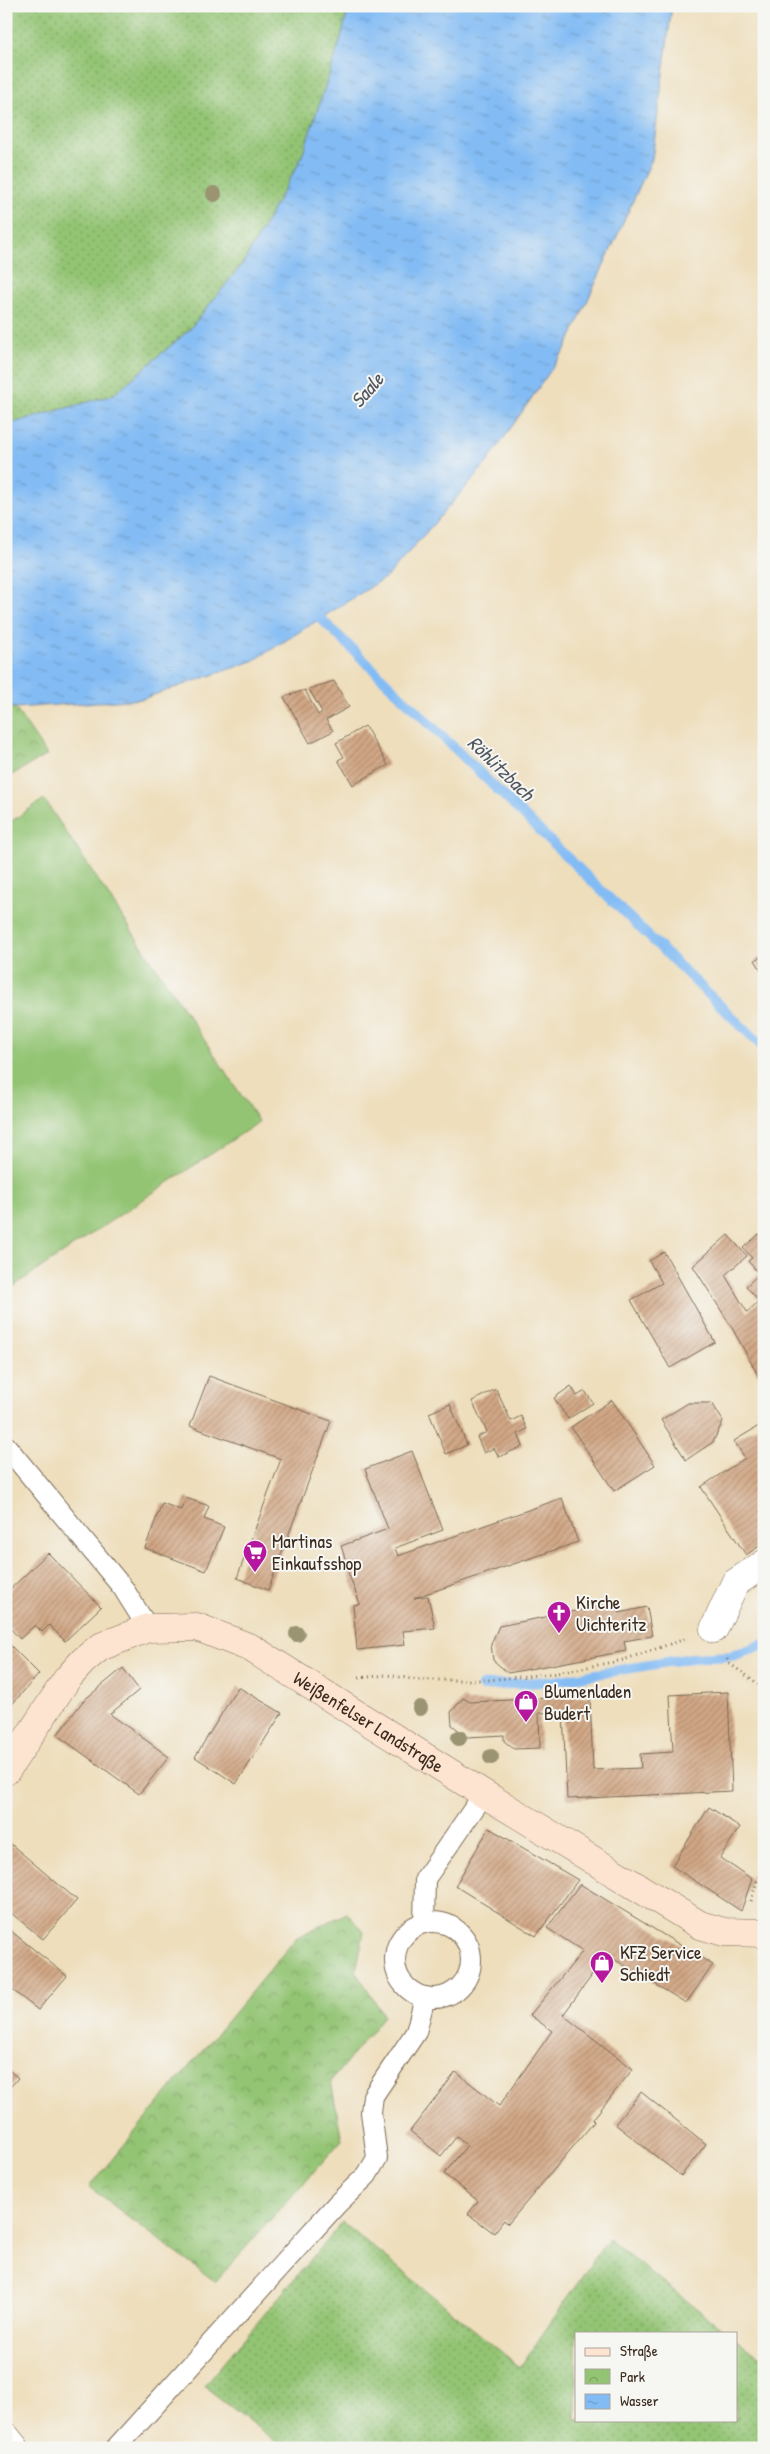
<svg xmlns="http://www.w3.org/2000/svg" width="770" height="2454" viewBox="0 0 770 2454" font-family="'Patrick Hand',sans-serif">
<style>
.grass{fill:url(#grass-dots);stroke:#677748}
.park{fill:url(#park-crowns);stroke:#677748}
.garden{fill:#93c473;stroke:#677748}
.water{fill:url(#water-ripples);stroke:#5f7389}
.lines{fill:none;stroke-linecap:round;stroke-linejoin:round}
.stream{stroke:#83bcf4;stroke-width:10}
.building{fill:url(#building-hatch)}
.service-casing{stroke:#7a6955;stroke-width:22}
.minor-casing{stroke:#7a6955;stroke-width:29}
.secondary-casing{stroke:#7a6955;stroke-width:29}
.path{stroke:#7a6955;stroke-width:3;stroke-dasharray:1 4;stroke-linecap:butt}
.service{stroke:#fff;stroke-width:20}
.minor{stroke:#fff;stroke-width:28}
.secondary{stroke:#fde4d1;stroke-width:28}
.tree{fill:#9a9473}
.labels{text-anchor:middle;stroke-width:4;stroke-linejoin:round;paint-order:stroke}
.poi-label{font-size:19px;fill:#3b2a1e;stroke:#f6f6f2;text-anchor:start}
.street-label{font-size:19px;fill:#3b2a1e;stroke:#f6f6f2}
.water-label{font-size:20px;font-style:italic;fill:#51565e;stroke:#f6f6f2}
</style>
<defs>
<pattern id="grass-dots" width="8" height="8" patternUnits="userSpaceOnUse" patternTransform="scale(1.25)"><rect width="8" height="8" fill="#93c473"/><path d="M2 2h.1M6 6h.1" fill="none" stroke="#799f5e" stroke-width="1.8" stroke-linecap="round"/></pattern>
<pattern id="park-crowns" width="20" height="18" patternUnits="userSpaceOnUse" patternTransform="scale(1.25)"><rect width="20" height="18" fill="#93c473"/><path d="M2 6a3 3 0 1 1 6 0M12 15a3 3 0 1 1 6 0" fill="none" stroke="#799f5e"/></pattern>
<pattern id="water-ripples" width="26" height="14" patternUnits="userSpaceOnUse" patternTransform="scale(1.25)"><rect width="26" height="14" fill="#83bcf4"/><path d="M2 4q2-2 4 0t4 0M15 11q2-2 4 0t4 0" fill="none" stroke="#6c99c5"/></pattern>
<pattern id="building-hatch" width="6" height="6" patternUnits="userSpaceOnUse" patternTransform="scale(1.25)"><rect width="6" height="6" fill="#d2a886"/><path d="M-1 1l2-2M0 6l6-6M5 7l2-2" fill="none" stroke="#ac896d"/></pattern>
</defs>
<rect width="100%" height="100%" fill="#f6f6f2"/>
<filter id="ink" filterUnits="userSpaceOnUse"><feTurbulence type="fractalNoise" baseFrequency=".02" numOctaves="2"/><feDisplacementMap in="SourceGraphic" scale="10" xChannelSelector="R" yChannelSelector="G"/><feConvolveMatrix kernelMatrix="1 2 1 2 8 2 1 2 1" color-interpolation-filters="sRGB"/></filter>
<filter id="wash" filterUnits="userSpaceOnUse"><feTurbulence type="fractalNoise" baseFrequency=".0096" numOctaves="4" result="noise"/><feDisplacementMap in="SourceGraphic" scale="20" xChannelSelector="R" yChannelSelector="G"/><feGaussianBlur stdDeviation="1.12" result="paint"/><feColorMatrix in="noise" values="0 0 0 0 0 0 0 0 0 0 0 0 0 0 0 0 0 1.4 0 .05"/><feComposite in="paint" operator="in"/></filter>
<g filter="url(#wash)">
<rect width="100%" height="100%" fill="#eedebc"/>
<g class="grass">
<polygon points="6,6 349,6 340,42 301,159 244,262 189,330 113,395 6,425"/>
<polygon points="342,2222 520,2367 608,2239 728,2333 576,2333 576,2420 736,2420 736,2339 764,2360 764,2448 284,2448 204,2386"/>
</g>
<g class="park">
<polygon points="6,707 15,708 47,755 6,778"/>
<polygon points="347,1913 364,1932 356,1971 384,2016 331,2081 342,2140 215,2282 89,2187 297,1937"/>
</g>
<polygon class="garden" points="44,799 259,1122 6,1291 6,825"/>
<polygon class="water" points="349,6 672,6 652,159 566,348 486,464 388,576 253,661 142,699 15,708 6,707 6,425 113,395 189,330 244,262 301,159 340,42"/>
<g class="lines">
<g class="stream">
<polyline points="312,610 764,1048"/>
<polyline points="482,1686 555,1681 691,1658 732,1656 764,1644"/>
</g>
</g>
<g id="blocks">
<g class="building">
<polygon points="334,681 349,707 326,720 333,731 310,743 284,697 305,690 318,715 322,712 309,689"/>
<polygon points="365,726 388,765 353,785 338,760 344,757 336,743"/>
<polygon points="764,955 764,975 755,960"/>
<polygon points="759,1234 764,1238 764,1386 731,1326 693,1266 728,1235 747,1256 725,1275 747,1312 759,1301 746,1286 759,1274 748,1261 752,1258 743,1248"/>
<polygon points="664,1252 715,1342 670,1368 631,1300 662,1283 649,1261"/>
<polygon points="209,1376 331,1421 268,1590 237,1578 281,1459 190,1426"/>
<polygon points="571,1386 577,1396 585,1391 593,1403 568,1419 554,1398"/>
<polygon points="496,1389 511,1421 521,1416 527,1429 518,1434 523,1446 499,1457 494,1448 484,1453 477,1437 487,1432 472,1401"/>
<polygon points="612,1400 655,1465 614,1491 571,1427"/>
<polygon points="688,1403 712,1403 723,1421 713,1442 686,1460 661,1420"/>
<polygon points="450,1404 467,1445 446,1454 429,1413"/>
<polygon points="762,1424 764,1427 764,1543 746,1555 701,1487 745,1458 734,1441"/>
<polygon points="412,1451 443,1530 395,1548 398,1556 562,1498 578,1542 414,1598 428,1596 435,1628 403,1631 405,1645 357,1650 353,1605 360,1604 343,1559 345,1558 341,1546 388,1529 365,1469"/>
<polygon points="186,1498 209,1506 204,1519 224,1527 206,1571 145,1548 162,1503 181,1510"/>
<polygon points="48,1553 101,1607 65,1641 49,1625 42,1632 35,1625 20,1639 10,1628 6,1631 6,1593"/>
<polygon points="617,1603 619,1613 647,1607 652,1636 624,1641 626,1651 508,1673 493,1660 491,1644 499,1626"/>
<polygon points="6,1641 39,1674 6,1711"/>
<polygon points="123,1668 139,1690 110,1714 169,1757 139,1794 57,1735 83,1701"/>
<polygon points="238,1687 282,1713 236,1784 195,1757"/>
<polygon points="728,1692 732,1791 567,1799 563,1712 539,1713 540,1748 514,1749 504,1741 504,1735 467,1737 452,1725 451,1712 463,1698 470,1702 590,1696 593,1770 641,1768 640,1754 673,1752 670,1695"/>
<polygon points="709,1807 740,1827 720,1858 752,1879 741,1911 672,1866"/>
<polygon points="489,1828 578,1880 536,1936 455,1886"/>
<polygon points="6,1840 77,1900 43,1939 6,1909"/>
<polygon points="580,1884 713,1965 686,2003 607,1955 563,2015 633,2069 593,2119 594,2122 508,2224 504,2220 494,2233 468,2214 478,2201 444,2174 467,2145 457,2136 441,2156 410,2131 456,2072 499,2106 552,2031 530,2015 583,1951 547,1928"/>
<polygon points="6,1927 67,1976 38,2010 6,1985"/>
<polygon points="6,2068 18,2078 6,2092"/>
<polygon points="641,2092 706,2144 681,2176 615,2124"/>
</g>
</g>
</g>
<g filter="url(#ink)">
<use href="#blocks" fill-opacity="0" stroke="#7a6955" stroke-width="1"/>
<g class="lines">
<defs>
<g id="service">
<polyline points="6,1446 123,1588 148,1628"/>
<circle cx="433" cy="1960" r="38"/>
<polyline points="424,1923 425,1879 484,1794"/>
<polyline points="116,2448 337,2204 367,2175 377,2158 371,2112 373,2096 416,2032 425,1997"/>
</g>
<g id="minor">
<polyline points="714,1629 735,1583 764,1564"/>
<polyline points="6,2437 15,2448"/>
</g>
<g id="secondary">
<path id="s1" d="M6 1771 67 1679 83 1661 100 1647 148 1628 197 1627 251 1648 484 1794 700 1925 724 1932 764 1933"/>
</g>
</defs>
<use href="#service" class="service-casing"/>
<use href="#minor" class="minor-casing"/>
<use href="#secondary" class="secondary-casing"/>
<g class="path">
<polyline points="727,1659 730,1664 764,1688"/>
<polyline points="359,1678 387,1675 418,1680 488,1680 557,1673 623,1660 685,1639"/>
<polyline points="751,1901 764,1857"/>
</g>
<use href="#service" class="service"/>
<use href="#minor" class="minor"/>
<use href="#secondary" class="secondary"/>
</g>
<g class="tree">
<circle cx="214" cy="194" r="8"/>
<circle cx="297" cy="1634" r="8"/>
<circle cx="420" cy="1708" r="8"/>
<circle cx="459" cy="1738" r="8"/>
<circle cx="491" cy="1757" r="8"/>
</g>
</g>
<defs>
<symbol id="supermarket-pin" viewBox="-11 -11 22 30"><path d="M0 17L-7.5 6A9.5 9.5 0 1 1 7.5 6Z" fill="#b5179e" stroke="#f6f6f2"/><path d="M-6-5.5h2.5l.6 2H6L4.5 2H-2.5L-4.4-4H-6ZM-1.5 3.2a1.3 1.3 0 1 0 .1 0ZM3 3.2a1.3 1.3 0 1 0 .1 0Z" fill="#fff"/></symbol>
<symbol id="church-pin" viewBox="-11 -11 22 30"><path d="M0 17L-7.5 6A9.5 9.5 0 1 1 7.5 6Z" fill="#b5179e" stroke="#f6f6f2"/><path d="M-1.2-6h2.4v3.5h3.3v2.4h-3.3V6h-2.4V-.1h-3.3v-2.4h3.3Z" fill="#fff"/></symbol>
<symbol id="shop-pin" viewBox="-11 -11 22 30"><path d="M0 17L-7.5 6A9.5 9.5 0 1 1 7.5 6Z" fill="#b5179e" stroke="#f6f6f2"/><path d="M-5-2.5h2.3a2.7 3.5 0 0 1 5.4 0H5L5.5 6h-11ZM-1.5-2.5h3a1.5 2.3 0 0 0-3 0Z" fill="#fff"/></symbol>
</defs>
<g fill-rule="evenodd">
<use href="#supermarket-pin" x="241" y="1538" width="28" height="38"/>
<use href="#church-pin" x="545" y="1599" width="28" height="38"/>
<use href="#shop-pin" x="512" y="1688" width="28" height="38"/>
<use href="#shop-pin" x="588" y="1949" width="28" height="38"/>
</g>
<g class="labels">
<g class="poi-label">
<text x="272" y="1548">Martinas<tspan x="272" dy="22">Einkaufsshop</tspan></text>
<text x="576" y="1609">Kirche<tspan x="576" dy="22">Uichteritz</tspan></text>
<text x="544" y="1698">Blumenladen<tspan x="544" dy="22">Budert</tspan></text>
<text x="620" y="1959">KFZ Service<tspan x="620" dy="22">Schiedt</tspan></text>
</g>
<g class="street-label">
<text dy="7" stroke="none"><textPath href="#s1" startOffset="454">Weißenfelser Landstraße</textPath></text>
</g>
<g class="water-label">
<text transform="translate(367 390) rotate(-49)" y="7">Saale</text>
<text transform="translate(501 768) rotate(44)" y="7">Röhlitzbach</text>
</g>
</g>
<rect width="770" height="2454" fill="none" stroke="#f6f6f2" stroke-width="25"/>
<rect x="575" y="2332" width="162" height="90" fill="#f6f6f2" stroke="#aba49d"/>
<rect x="585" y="2348" width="25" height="8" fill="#fde4d1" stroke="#aba49d"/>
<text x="620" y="2356" font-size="15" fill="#3b2a1e">Straße</text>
<rect x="585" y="2369" width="25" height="15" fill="url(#park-crowns)" stroke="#aba49d"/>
<text x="620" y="2382" font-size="15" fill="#3b2a1e">Park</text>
<rect x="585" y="2394" width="25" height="15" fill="url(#water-ripples)" stroke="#aba49d"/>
<text x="620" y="2406" font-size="15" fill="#3b2a1e">Wasser</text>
</svg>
